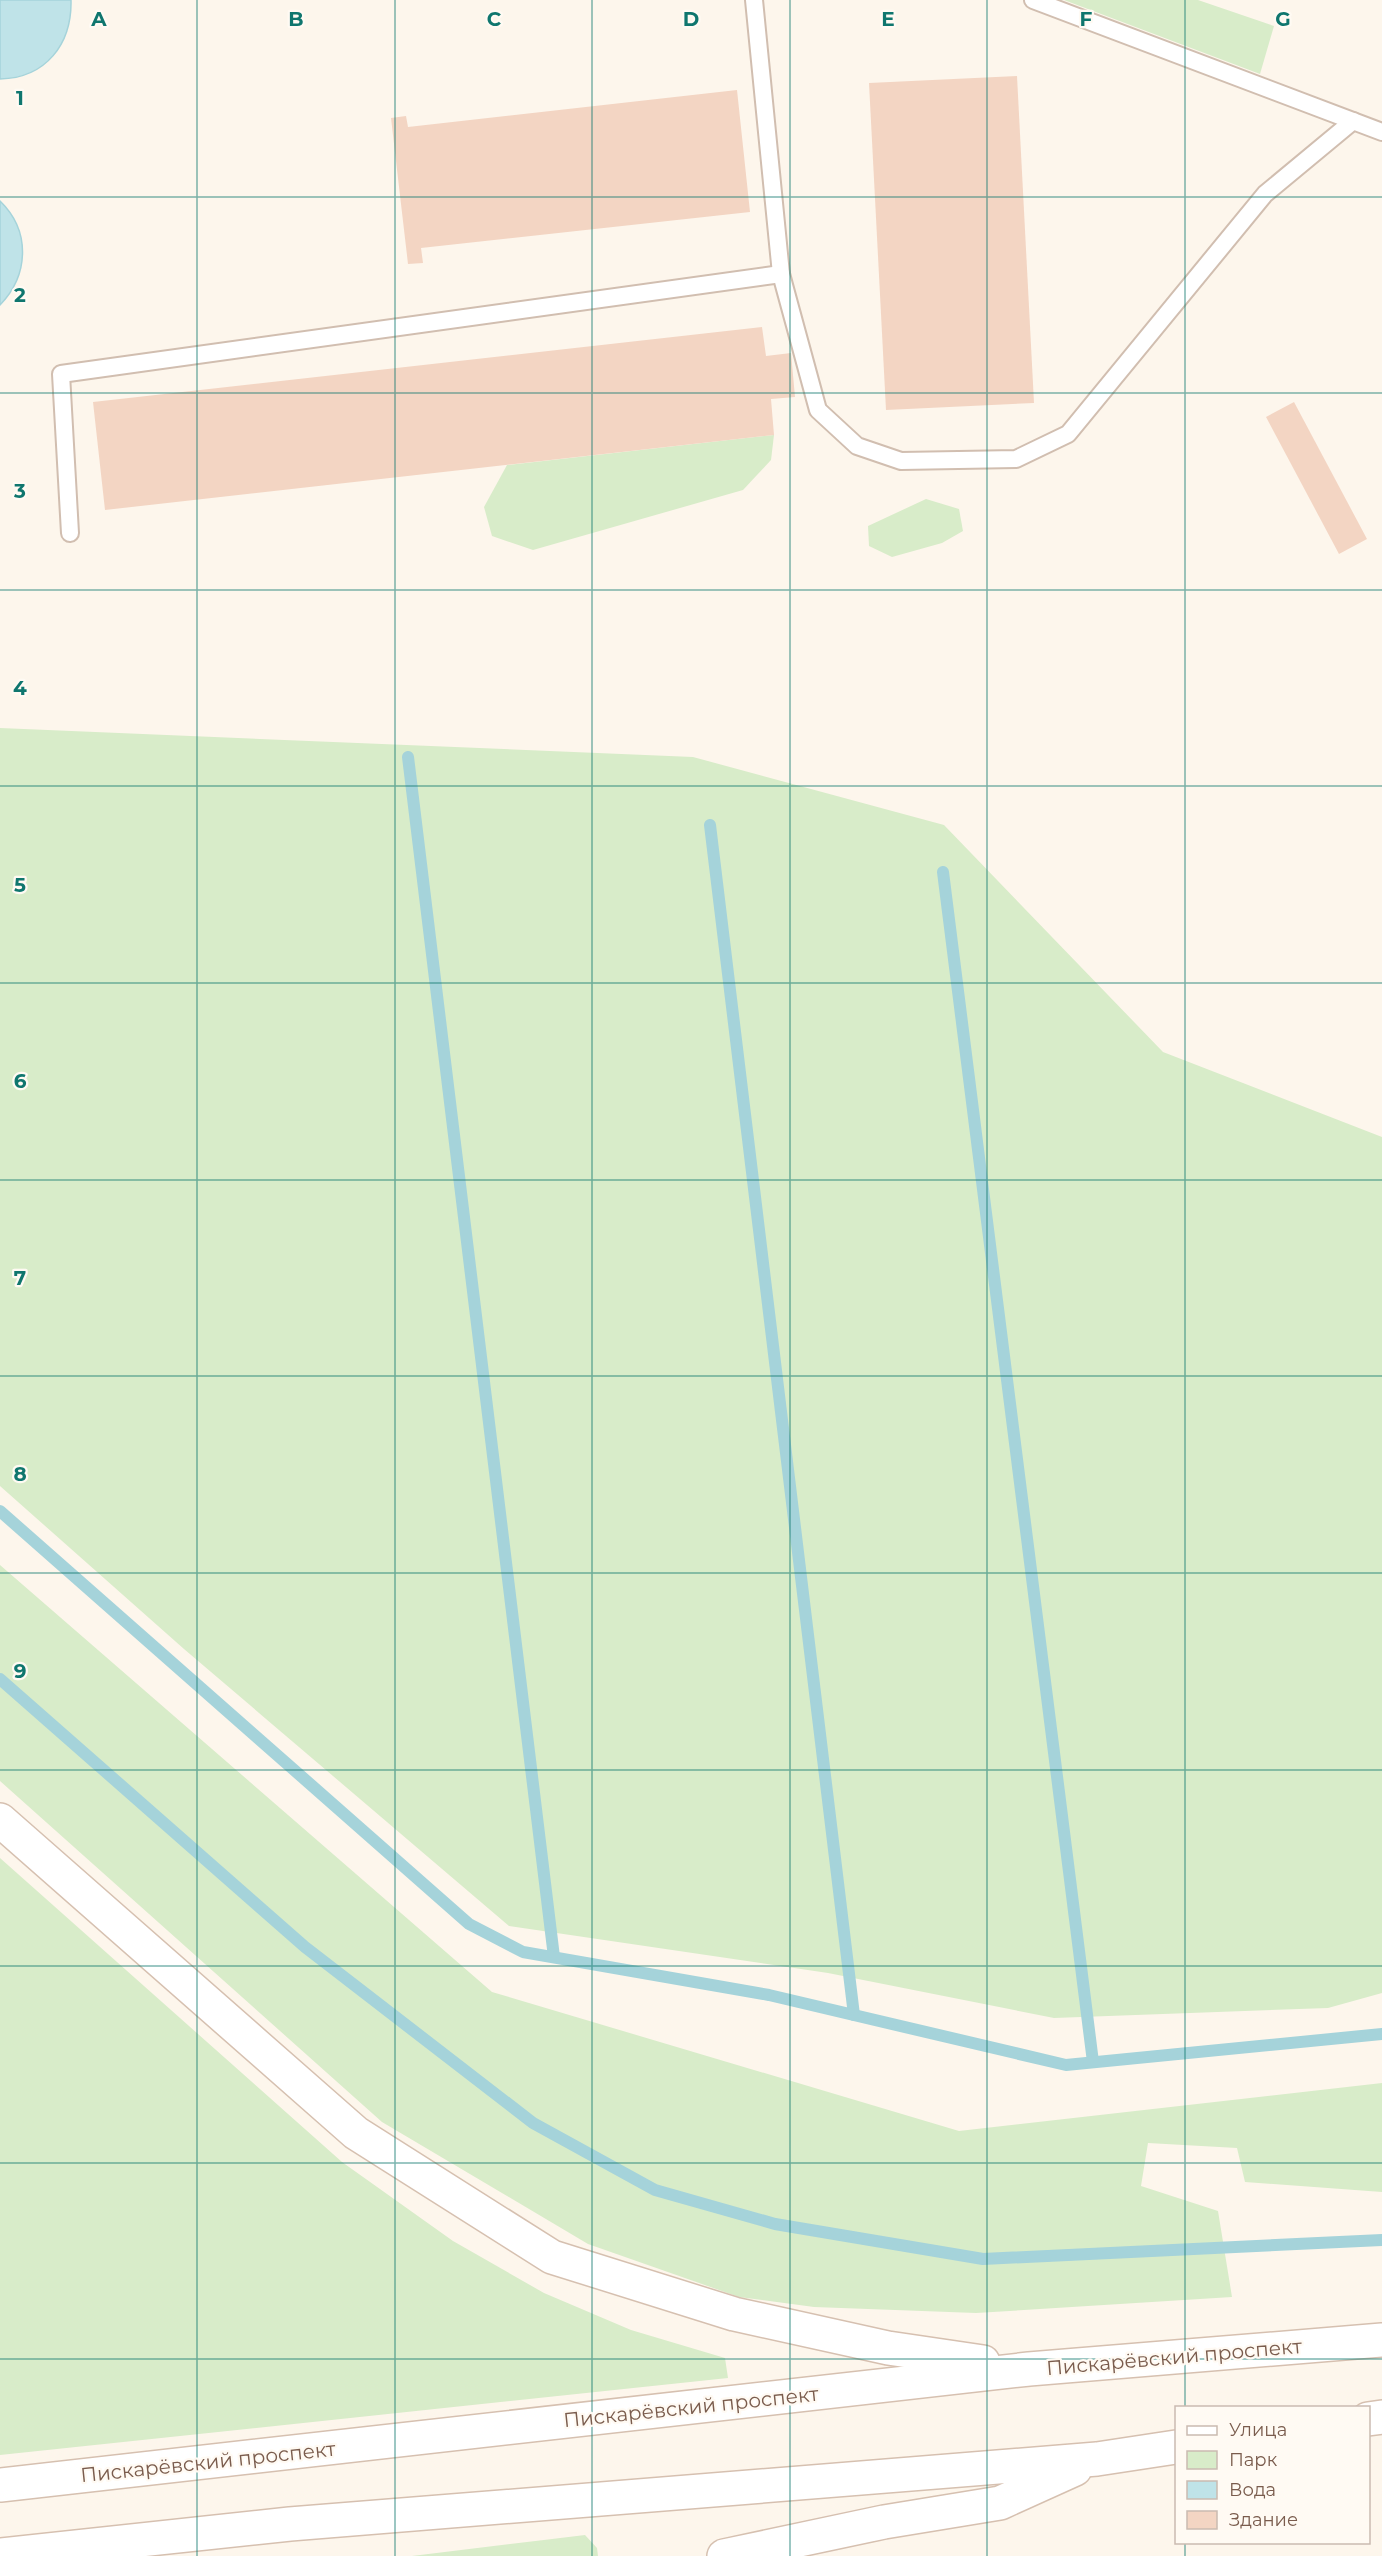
<svg xmlns="http://www.w3.org/2000/svg" width="1382" height="2556" viewBox="0 0 1382 2556" font-family="Montserrat,sans-serif">
<style>
.green{fill:#d8ecc9}
.water{fill:#bfe3e8;stroke:#a5d3da;stroke-width:1.5}
.lines{fill:none;stroke-linecap:round;stroke-linejoin:round}
.stream{stroke:#a5d3da;stroke-width:12}
.building{fill:#f3d5c3}
.service-casing{stroke:#d1beb0;stroke-width:20}
.secondary-casing{stroke:#d6c0b0;stroke-width:36}
.service{stroke:#fff;stroke-width:16}
.secondary{stroke:#fff;stroke-width:33}
.grid{fill:none;stroke:#0f766e;stroke-width:1.5;stroke-opacity:0.55}
.labels{text-anchor:middle;stroke-width:4.5;stroke-linejoin:round;paint-order:stroke}
.street-label{font-size:20px;fill:#7a5c4d;stroke:#fffaf3}
.grid-label{font-size:20px;text-anchor:middle;font-weight:bold;fill:#0f766e;stroke:#fffaf3;stroke-width:4.5;stroke-linejoin:round;paint-order:stroke}
</style>
<rect width="100%" height="100%" fill="#fdf6ec"/>
<g class="green">
<polygon points="1064,0 1198,0 1274,26 1260,74"/>
<polygon points="774,435 771,460 743,490 533,550 492,536 484,507 507,465"/>
<polygon points="926,499 959,509 963,531 942,543 892,557 869,546 868,526"/>
<polygon points="0,728 693,757 944,825 1163,1052 1382,1137 1382,1993 1328,2008 1054,2018 828,1973 509,1926 184,1649 0,1486"/>
<polygon points="0,1565 492,1992 959,2131 1382,2083 1382,2192 1245,2182 1237,2148 1148,2143 1141,2186 1218,2211 1232,2297 976,2313 814,2307 739,2297 588,2244 382,2122 0,1781"/>
<polygon points="0,1858 342,2162 453,2241 544,2293 631,2330 725,2358 728,2378 0,2455"/>
<polygon points="585,2535 597,2548 598,2556 412,2556"/>
</g>
<g class="water">
<path d="M0 0H71C72 44 46 78 0 79Z"/>
<path d="M0 201C31 231 29 275 0 305Z"/>
</g>
<g class="lines">
<g class="stream">
<polyline points="408,757 554,1957"/>
<polyline points="710,825 854,2015"/>
<polyline points="943,872 1093,2062"/>
<polyline points="0,1511 469,1924 523,1952 769,1995 1066,2065 1382,2034"/>
<polyline points="0,1679 305,1947 533,2123 655,2190 775,2224 983,2259 1382,2240"/>
</g>
</g>
<g class="building">
<polygon points="1017,76 1034,403 886,410 869,83"/>
<polygon points="737,90 750,212 421,248 423,263 408,264 391,118 406,116 408,127"/>
<polygon points="762,327 766,356 791,353 795,397 771,399 774,435 105,510 93,402"/>
<polygon points="1294,402 1367,539 1339,554 1266,417"/>
</g>
<g class="lines">
<defs>
<g id="service">
<polyline points="754,0 781,274 818,410 857,446 901,461 1016,459 1068,434 1265,194 1353,121"/>
<polyline points="1033,0 1382,132"/>
<polyline points="70,533 61,374 781,274"/>
</g>
<g id="secondary">
<polyline points="0,1820 356,2133 552,2257 734,2314 888,2348 983,2362"/>
<polyline points="1368,2419 1382,2417"/>
<polyline points="0,2485 1029,2369 1382,2340"/>
<polyline points="0,2555 290,2524 1097,2459 1176,2447"/>
<polyline points="724,2556 884,2522 1000,2503 1075,2469"/>
</g>
</defs>
<use href="#service" class="service-casing"/>
<use href="#secondary" class="secondary-casing"/>
<use href="#service" class="service"/>
<use href="#secondary" class="secondary"/>
</g>
<path class="grid" d="M197 0V2556M395 0V2556M592 0V2556M790 0V2556M987 0V2556M1185 0V2408M0 197H1382M0 393H1382M0 590H1382M0 786H1382M0 983H1382M0 1180H1382M0 1376H1382M0 1573H1382M0 1770H1382M0 1966H1382M0 2163H1382M0 2359H1382M1185 2542V2556"/>
<g class="labels">
<g class="street-label">
<text transform="translate(1174 2357) rotate(-5)" y="7">Пискарёвский проспект</text>
<text transform="translate(691 2407) rotate(-6)" y="7">Пискарёвский проспект</text>
<text transform="translate(208 2462) rotate(-6)" y="7">Пискарёвский проспект</text>
</g>
</g>
<g class="grid-label">
<text x="99" y="26">A</text>
<text x="296" y="26">B</text>
<text x="494" y="26">C</text>
<text x="691" y="26">D</text>
<text x="888" y="26">E</text>
<text x="1086" y="26">F</text>
<text x="1283" y="26">G</text>
<text x="20" y="105">1</text>
<text x="20" y="302">2</text>
<text x="20" y="498">3</text>
<text x="20" y="695">4</text>
<text x="20" y="892">5</text>
<text x="20" y="1088">6</text>
<text x="20" y="1285">7</text>
<text x="20" y="1481">8</text>
<text x="20" y="1678">9</text>
</g>
<rect x="1175" y="2406" width="195" height="138" fill="#fffaf3" stroke="#cabbb1" stroke-width="1.5"/>
<rect x="1187" y="2426" width="30" height="9" fill="#ffffff" stroke="#cabbb1" stroke-width="1.5"/>
<text x="1229" y="2436" font-size="18" fill="#7a5c4d">Улица</text>
<rect x="1187" y="2451" width="30" height="18" fill="#d8ecc9" stroke="#cabbb1" stroke-width="1.5"/>
<text x="1229" y="2466" font-size="18" fill="#7a5c4d">Парк</text>
<rect x="1187" y="2481" width="30" height="18" fill="#bfe3e8" stroke="#cabbb1" stroke-width="1.5"/>
<text x="1229" y="2496" font-size="18" fill="#7a5c4d">Вода</text>
<rect x="1187" y="2511" width="30" height="18" fill="#f3d5c3" stroke="#cabbb1" stroke-width="1.5"/>
<text x="1229" y="2526" font-size="18" fill="#7a5c4d">Здание</text>
</svg>
